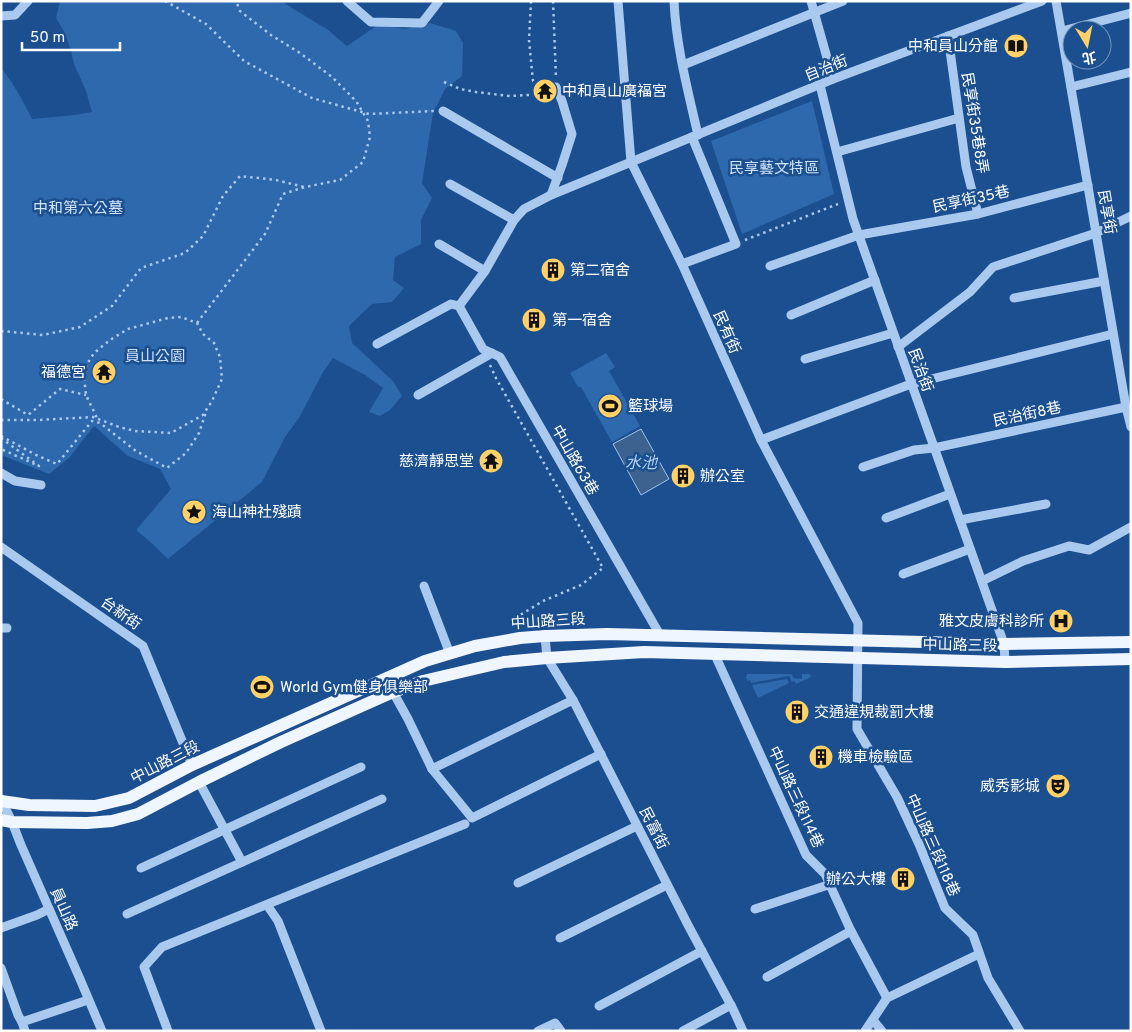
<svg xmlns="http://www.w3.org/2000/svg" width="1132" height="1032" viewBox="0 0 1132 1032" font-family="Overpass,'Noto Sans TC',sans-serif">
<style>
.green{fill:#2e69ad}
.water{fill:#3c6290;stroke:#9cc4f0}
.lines{fill:none;stroke-linecap:round;stroke-linejoin:round}
.path{stroke:#a9c9ee;stroke-width:2.5;stroke-dasharray:2.5 4;stroke-linecap:butt}
.minor{stroke:#a9c9ee;stroke-width:9}
.major{stroke:#f0f6ff;stroke-width:12}
.labels{text-anchor:middle;stroke-width:5;stroke-linejoin:round;paint-order:stroke}
.poi-label{font-size:15px;fill:#fff;stroke:#1b4f8f;text-anchor:start}
.street-label{font-size:15px;fill:#fff;stroke:#1b4f8f}
.park-label{font-size:15px;fill:#cfe3fa;stroke:#1b4f8f}
.water-label{font-size:16px;font-style:italic;fill:#b5d3f5;stroke:#1b4f8f}
</style>
<rect width="100%" height="100%" fill="#1b4f8f"/>
<g class="green">
<path d="M60 1H281L328 30 347 46 379 24 405 29 430 23 456 31 463 43 462 76 445 89 433 113 422 183 432 198 421 220V244L395 257 393 280 404 288 392 302 372 304 349 326 352 343 393 381 402 396 390 410 380 416 369 412 383 388 365 375 333 358 322 374 299 418 285 437 262 482 168 559 147 539 137 531V529L171 489 160 469 128 456 94 426 69 458 49 474 1 455V68C14 84 23 101 32 119L75 115 92 112 86 91 74 64 71 51 65 33 56 18Z"/>
<polygon points="812,101 834,194 742,234 711,141"/>
<polygon points="606,353 615,367 609,371 640,426 612,442 581,387 578,387 570,373"/>
<polygon points="747,674 792,674 793,678 802,679 802,674 810,674 811,677 796,684 794,681 792,682 789,676 751,683 750,680 748,681 746,678"/>
<polygon points="787,679 789,683 758,698 752,685"/>
</g>
<polygon class="water" points="641,429 669,479 641,495 613,444"/>
<g class="lines">
<g class="path">
<polyline points="165,1 206,24 244,61 312,98 369,114 434,111"/>
<polyline points="531,1 529,40 533,81 546,87"/>
<polyline points="553,1 556,78"/>
<polyline points="444,82 460,89 476,92 510,96 547,94"/>
<polyline points="745,240 838,204"/>
<polyline points="197,323 265,234 283,194 305,187 340,180 363,162 370,137 368,121 356,101 332,77 300,53 271,35 240,11 236,1"/>
<polyline points="1,331 43,335 80,327 112,306 141,268 185,253 203,236 223,196 240,176 276,180 304,187"/>
<polyline points="490,365 496,378 603,568 581,585 543,601 517,617 523,626"/>
<polyline points="1,399 28,415 60,389 86,395"/>
<polyline points="1,420 39,420 93,417 119,427 135,431 171,433 203,415 212,401 222,379 220,357 214,343 203,334 197,323 181,317 168,318 128,329 110,340 94,353 87,364 84,376 86,395 97,418"/>
<polyline points="1,436 36,455 57,464 92,421 100,423 136,451 167,468 186,453 199,433 206,412"/>
<polyline points="1,438 39,466 1,449"/>
<polyline points="814,848 819,841"/>
</g>
<g class="minor">
<polyline points="347,1 371,22 422,23 439,1"/>
<polyline points="618,1 631,162 682,264 761,440 858,623 857,729 897,797 919,844 945,908 973,935 988,978 1020,1031"/>
<path d="M674 1C676 46 688 91 698 135"/>
<polyline points="811,1 833,79"/>
<polyline points="1056,1 1126,407 1131,427"/>
<polyline points="1,16 15,15 28,1"/>
<polyline points="1062,31 1131,13"/>
<polyline points="948,36 966,167 978,214"/>
<polyline points="683,65 843,1"/>
<polyline points="820,85 853,219 1004,644 1005,662"/>
<polyline points="1071,87 1131,72"/>
<polyline points="443,111 558,178"/>
<polyline points="837,152 959,118"/>
<polyline points="450,184 514,220"/>
<polyline points="551,195 562,165 572,134 562,101 556,87"/>
<polyline points="439,244 485,271"/>
<polyline points="682,264 736,244 692,137"/>
<polyline points="770,266 859,235 978,214 1088,185"/>
<polyline points="1014,298 1104,281"/>
<polyline points="459,306 483,349 500,357 660,635"/>
<polyline points="791,315 875,280"/>
<polyline points="377,344 451,304 459,306 485,271 514,220 524,209 551,195 833,79 1042,1"/>
<polyline points="898,347 970,292 993,267 1096,233 1131,216"/>
<polyline points="805,359 893,333"/>
<polyline points="418,395 492,353"/>
<polyline points="761,440 911,384 1113,334"/>
<polyline points="863,467 914,450 934,448 1126,407"/>
<polyline points="1,473 15,481 41,485"/>
<polyline points="886,518 950,494"/>
<polyline points="960,520 1046,504"/>
<polyline points="1,547 143,646 192,765"/>
<polyline points="903,574 970,549"/>
<polyline points="982,581 1023,561 1069,546 1089,550 1131,527"/>
<polyline points="424,586 450,654"/>
<polyline points="1,628 7,628"/>
<polyline points="545,636 547,658 573,700 688,925 733,1009 743,1031"/>
<polyline points="715,655 806,855 825,874 851,931 887,998"/>
<polyline points="393,692 408,719 432,769 472,818 601,754"/>
<polyline points="432,769 573,700"/>
<polyline points="199,782 242,862"/>
<polyline points="1,799 12,822 21,845 80,979 102,1031"/>
<polyline points="141,868 361,767"/>
<polyline points="518,883 637,826"/>
<polyline points="267,905 278,921 321,1031"/>
<polyline points="755,909 831,884"/>
<polyline points="127,914 382,799"/>
<polyline points="1,928 37,915 49,909"/>
<polyline points="560,938 667,885"/>
<polyline points="1,968 18,1015 22,1022"/>
<polyline points="767,977 851,931"/>
<polyline points="599,1006 702,951"/>
<polyline points="873,1020 882,1031"/>
<polyline points="25,1031 22,1022 88,1000"/>
<polyline points="168,1031 144,967 162,947 465,824"/>
<polyline points="538,1031 555,1023 561,1031"/>
<polyline points="683,1031 731,1005"/>
<polyline points="865,1031 887,998 979,954"/>
</g>
<g class="major">
<polyline points="1,801 29,805 95,806 129,798 192,765 425,661 475,646 520,638 545,636 607,634 1004,644 1131,642"/>
<polyline points="1,820 12,822 87,823 112,821 138,814 199,782 281,742 393,692 423,681 504,662 547,658 644,652 1005,662 1131,659"/>
</g>
</g>
<defs>
<symbol id="library-disc" viewBox="-11 -11 22 22"><circle r="9.5" fill="#ffd166" stroke="#1b4f8f"/><path d="M-6-4Q-3-5.5-.7-3.5V5Q-3 3-6 4ZM6-4Q3-5.5 .7-3.5V5Q3 3 6 4Z" fill="#111"/></symbol>
<symbol id="temple-disc" viewBox="-11 -11 22 22"><circle r="9.5" fill="#ffd166" stroke="#1b4f8f"/><path d="M0-6L5-2H3V0L6.5 2.5H4V6H1.5V3h-3V6H-4V2.5H-6.5L-3 0V-2H-5Z" fill="#111"/></symbol>
<symbol id="building-disc" viewBox="-11 -11 22 22"><circle r="9.5" fill="#ffd166" stroke="#1b4f8f"/><path d="M-4-6H4V6H1V3H-1V6H-4ZM-2.5-4.3h1.7v1.8h-1.7ZM.8-4.3h1.7v1.8H.8ZM-2.5-1h1.7V.8h-1.7ZM.8-1h1.7V.8H.8Z" fill="#111"/></symbol>
<symbol id="stadium-disc" viewBox="-11 -11 22 22"><circle r="9.5" fill="#ffd166" stroke="#1b4f8f"/><path d="M0-5a6.5 5 0 1 0 0 10a6.5 5 0 1 0 0-10ZM-3.5-1.8h7v3.6h-7Z" fill="#111"/></symbol>
<symbol id="sight-disc" viewBox="-11 -11 22 22"><circle r="9.5" fill="#ffd166" stroke="#1b4f8f"/><path d="M0-6L1.8-2.2L6-1.7L2.9 1.2L3.7 5.4L0 3.3L-3.7 5.4L-2.9 1.2L-6-1.7L-1.8-2.2Z" fill="#111"/></symbol>
<symbol id="hospital-disc" viewBox="-11 -11 22 22"><circle r="9.5" fill="#ffd166" stroke="#1b4f8f"/><path d="M-5-5h3v3.5h4V-5h3V5h-3V1.5h-4V5h-3Z" fill="#111"/></symbol>
<symbol id="theatre-disc" viewBox="-11 -11 22 22"><circle r="9.5" fill="#ffd166" stroke="#1b4f8f"/><path d="M-5-5.5Q0-4 5-5.5V0Q5 5 0 6Q-5 5-5 0ZM-3.3-2.5H-1v1.5H-3.3ZM1-2.5H3.3v1.5H1ZM-2.8 1Q0 5.5 2.8 1Z" fill="#111"/></symbol>
</defs>
<g fill-rule="evenodd">
<use href="#library-disc" x="1002" y="32" width="28" height="28"/>
<use href="#temple-disc" x="531" y="77" width="28" height="28"/>
<use href="#building-disc" x="539" y="256" width="28" height="28"/>
<use href="#building-disc" x="520" y="306" width="28" height="28"/>
<use href="#temple-disc" x="90" y="358" width="28" height="28"/>
<use href="#stadium-disc" x="596" y="392" width="28" height="28"/>
<use href="#temple-disc" x="477" y="447" width="28" height="28"/>
<use href="#building-disc" x="669" y="462" width="28" height="28"/>
<use href="#sight-disc" x="180" y="498" width="28" height="28"/>
<use href="#hospital-disc" x="1047" y="607" width="28" height="28"/>
<use href="#stadium-disc" x="248" y="673" width="28" height="28"/>
<use href="#building-disc" x="783" y="698" width="28" height="28"/>
<use href="#building-disc" x="807" y="743" width="28" height="28"/>
<use href="#theatre-disc" x="1044" y="772" width="28" height="28"/>
<use href="#building-disc" x="889" y="865" width="28" height="28"/>
</g>
<g class="labels">
<g class="poi-label">
<text x="998" y="51" text-anchor="end">中和員山分館</text>
<text x="562" y="96">中和員山廣福宮</text>
<text x="570" y="275">第二宿舍</text>
<text x="552" y="325">第一宿舍</text>
<text x="86" y="377" text-anchor="end">福德宮</text>
<text x="628" y="411">籃球場</text>
<text x="474" y="466" text-anchor="end">慈濟靜思堂</text>
<text x="700" y="481">辦公室</text>
<text x="212" y="517">海山神社殘蹟</text>
<text x="1044" y="626" text-anchor="end">雅文皮膚科診所</text>
<text x="280" y="692">World Gym健身俱樂部</text>
<text x="814" y="717">交通違規裁罰大樓</text>
<text x="838" y="762">機車檢驗區</text>
<text x="1040" y="791" text-anchor="end">威秀影城</text>
<text x="886" y="884" text-anchor="end">辦公大樓</text>
</g>
<g class="street-label">
<text transform="translate(826 68) rotate(-22)" y="5">自治街</text>
<text transform="translate(975 123) rotate(81)" y="5">民享街35巷8弄</text>
<text transform="translate(971 199) rotate(-12)" y="5">民享街35巷</text>
<text transform="translate(1107 212) rotate(80)" y="5">民享街</text>
<text transform="translate(727 332) rotate(66)" y="5">民有街</text>
<text transform="translate(921 370) rotate(70)" y="5">民治街</text>
<text transform="translate(1027 414) rotate(-12)" y="5">民治街8巷</text>
<text transform="translate(575 460) rotate(60)" y="5">中山路63巷</text>
<text transform="translate(121 613) rotate(35)" y="5">台新街</text>
<text transform="translate(548 621) rotate(-4)" y="5">中山路三段</text>
<text transform="translate(960 645) rotate(1)" y="5">中山路三段</text>
<text transform="translate(165 762) rotate(-27)" y="5">中山路三段</text>
<text transform="translate(796 797) rotate(65)" y="5">中山路三段114巷</text>
<text transform="translate(654 828) rotate(63)" y="5">民富街</text>
<text transform="translate(933 845) rotate(66)" y="5">中山路三段118巷</text>
<text transform="translate(64 909) rotate(66)" y="5">員山路</text>
</g>
<g class="park-label">
<text x="774" y="173">民享藝文特區</text>
<text x="78" y="213">中和第六公墓</text>
<text x="155" y="361">員山公園</text>
</g>
<g class="water-label">
<text x="641" y="468">水池</text>
</g>
</g>
<rect width="1132" height="1032" fill="none" stroke="#ffffff" stroke-width="5"/>
<g transform="translate(1087 45) rotate(170)"><circle r="24" fill="#1b4f8f" stroke="#7695bc"/>
<path d="M0-4L9 19L0 12L-9 19Z" fill="#ffd166"/>
<text y="-8" font-size="14" font-weight="bold" text-anchor="middle" fill="#ffffff">北</text>
</g>
<path d="M22 42v8h98v-8" fill="none" stroke="#ffffff" stroke-width="2.5"/>
<text x="30" y="42" font-size="15" fill="#ffffff" stroke="#1b4f8f" stroke-width="4" paint-order="stroke">50 m</text>
</svg>
